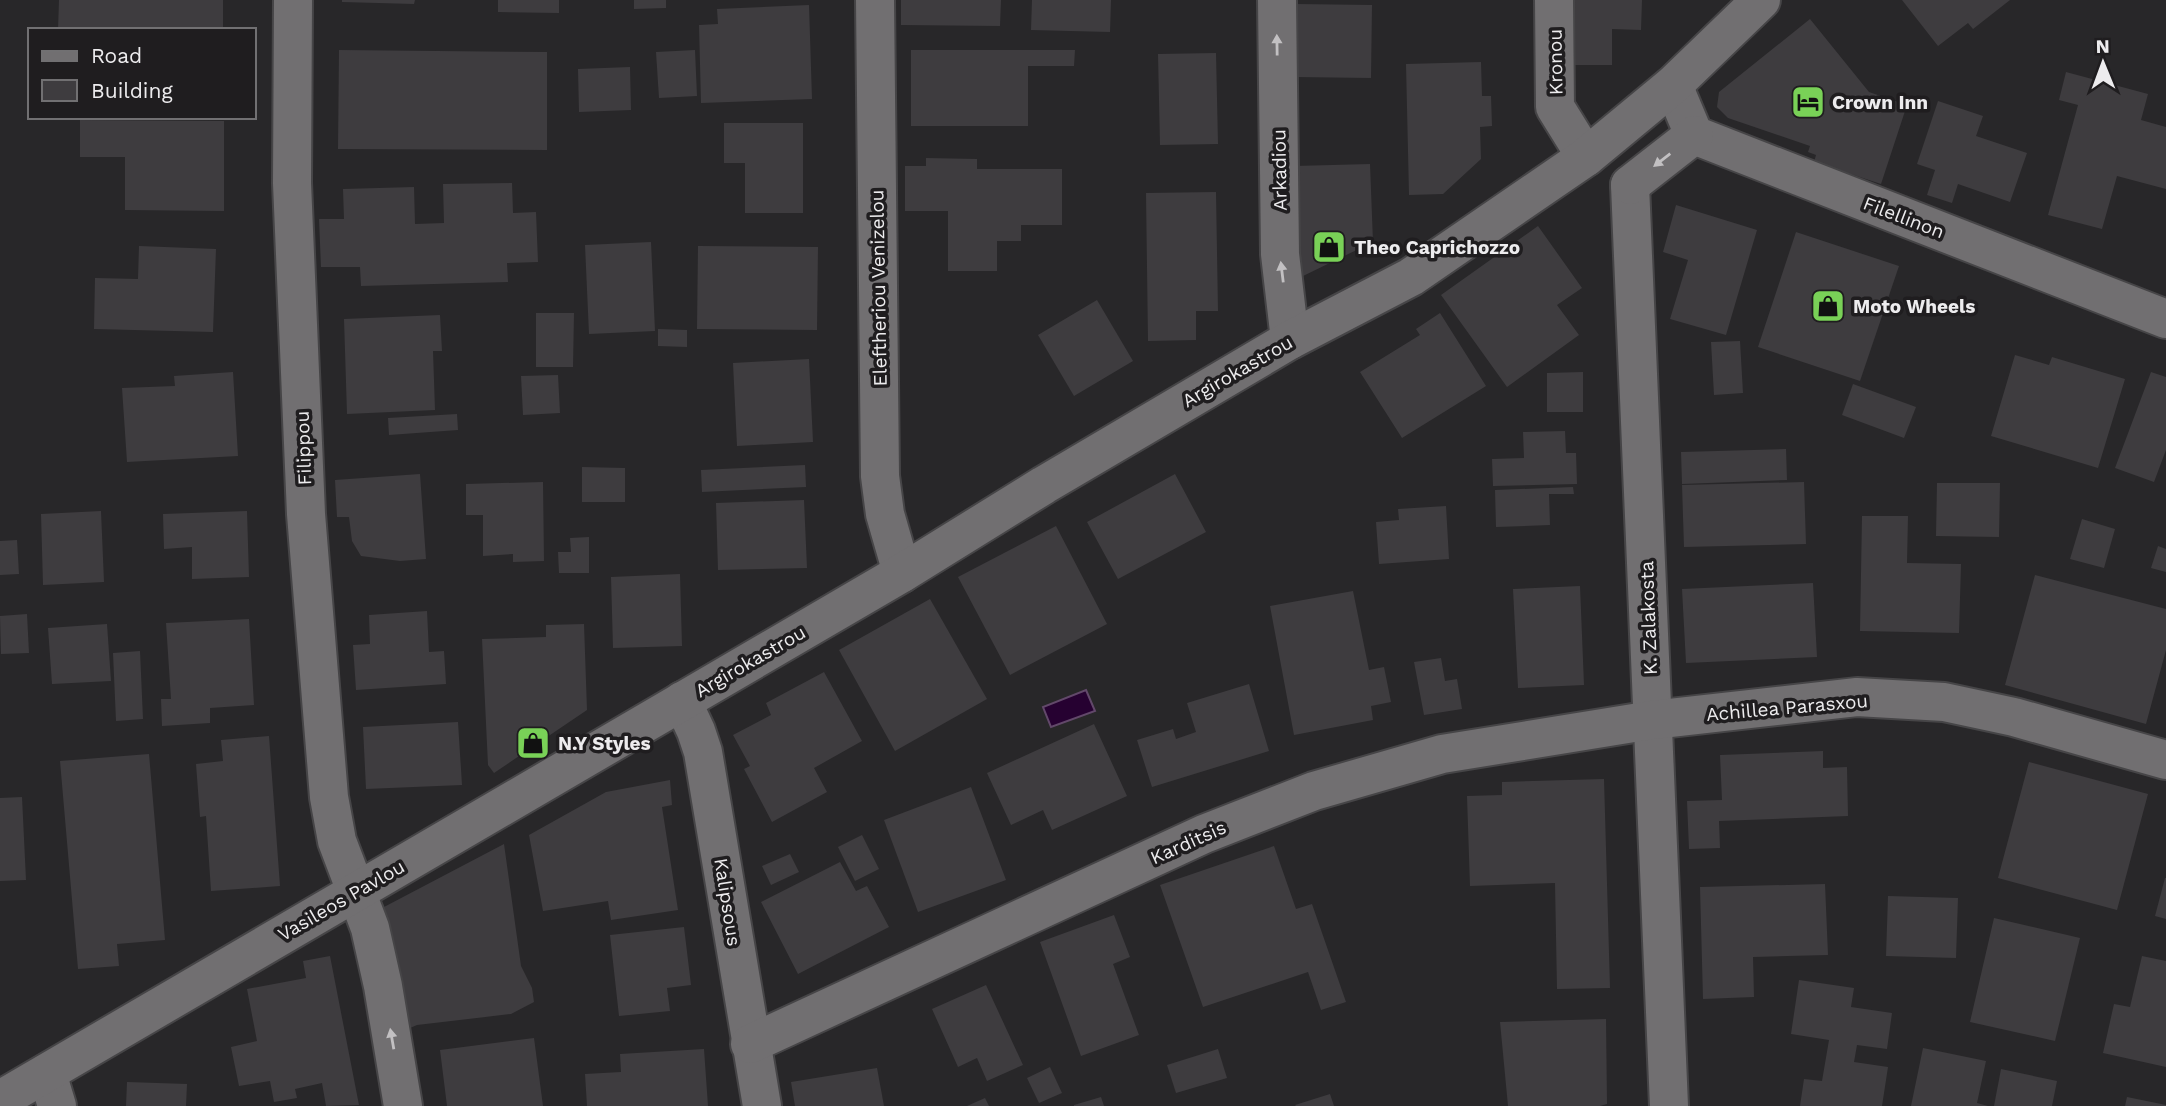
<svg xmlns="http://www.w3.org/2000/svg" width="2166" height="1106" viewBox="0 0 2166 1106" font-family="'Work Sans',sans-serif">
<style>
.water{fill:#260131;stroke:#62486a;stroke-width:2}
.building{fill:#3e3c3f}
.lines{fill:none;stroke-linecap:round;stroke-linejoin:round}
.minor-casing{stroke:#464547;stroke-width:42}
.tertiary-casing{stroke:#464547;stroke-width:42}
.minor{stroke:#716f71;stroke-width:38}
.tertiary{stroke:#716f71;stroke-width:38}
.oneway{fill:#c2c0c2}
.labels{text-anchor:middle;stroke-width:7;stroke-linejoin:round;paint-order:stroke}
.street-label{font-size:19px;fill:#edecee;stroke:#1f1d1f}
.poi-label{font-size:19px;font-weight:bold;fill:#edecee;stroke:#1f1d1f;text-anchor:start}
</style>
<rect width="100%" height="100%" fill="#282729"/>
<polygon class="water" points="1086,690 1095,711 1051,727 1043,707"/>
<g class="building">
<polygon points="59,0 223,0 223,30 58,30"/>
<polygon points="342,0 415,0 414,4 342,2"/>
<polygon points="498,0 559,0 559,13 498,12"/>
<polygon points="634,0 666,0 666,8 634,9"/>
<polygon points="901,0 1001,0 1000,26 901,25"/>
<polygon points="1032,0 1111,0 1110,32 1031,30"/>
<polygon points="1571,0 1642,0 1641,30 1612,29 1612,65 1570,65"/>
<polygon points="1902,0 2010,0 1973,29 1968,23 1938,46"/>
<polygon points="1296,4 1372,5 1371,78 1295,77"/>
<polygon points="809,5 812,99 701,103 699,25 718,24 717,9"/>
<polygon points="1810,19 1869,92 1907,105 1881,184 1814,162 1816,155 1808,152 1810,146 1728,118 1717,107 1719,92"/>
<polygon points="339,50 547,52 547,150 338,149"/>
<polygon points="695,50 697,96 659,98 656,52"/>
<polygon points="911,50 1075,50 1074,66 1028,66 1028,126 911,126"/>
<polygon points="1216,53 1218,144 1160,145 1158,54"/>
<polygon points="1481,62 1482,96 1491,96 1492,126 1480,127 1481,159 1443,194 1409,195 1406,64"/>
<polygon points="630,67 631,110 579,112 578,69"/>
<polygon points="2066,72 2148,94 2141,120 2166,127 2166,189 2117,176 2102,229 2048,215 2078,105 2059,100"/>
<polygon points="1938,101 1983,116 1976,136 2027,153 2010,202 1958,184 1952,203 1927,195 1935,170 1917,164"/>
<polygon points="80,120 224,121 224,211 125,210 125,157 80,157"/>
<polygon points="724,123 803,123 803,213 745,213 745,163 724,163"/>
<polygon points="926,158 977,159 977,169 1062,169 1062,225 1021,225 1021,241 997,241 997,271 948,271 948,211 905,211 905,166 926,166"/>
<polygon points="1370,164 1373,242 1301,277 1297,271 1294,166"/>
<polygon points="512,183 513,213 536,212 538,262 507,263 508,282 361,286 360,267 321,267 319,219 344,219 343,189 414,187 415,224 444,223 443,184"/>
<polygon points="1216,192 1218,311 1196,311 1196,340 1148,341 1146,193"/>
<polygon points="1676,205 1757,230 1726,335 1670,319 1688,260 1663,252"/>
<polygon points="1538,226 1582,288 1557,305 1579,335 1507,387 1441,295"/>
<polygon points="1796,232 1899,266 1860,381 1758,347"/>
<polygon points="651,242 655,331 589,334 585,245"/>
<polygon points="139,246 216,249 213,332 94,329 95,278 138,279"/>
<polygon points="698,246 818,247 817,330 697,329"/>
<polygon points="1097,300 1133,361 1074,396 1038,335"/>
<polygon points="536,313 574,313 573,367 536,367"/>
<polygon points="1440,313 1486,386 1402,438 1360,372 1420,335 1416,329"/>
<polygon points="440,315 442,351 433,351 435,410 347,414 344,319"/>
<polygon points="658,329 687,330 687,347 658,346"/>
<polygon points="1740,341 1743,393 1714,395 1711,342"/>
<polygon points="2015,355 2049,365 2052,357 2125,379 2098,468 1991,436"/>
<polygon points="809,359 813,442 737,446 733,363"/>
<polygon points="233,372 238,456 127,462 122,388 175,386 174,376"/>
<polygon points="1583,372 1583,412 1547,412 1547,373"/>
<polygon points="2151,372 2166,377 2166,450 2154,482 2115,468"/>
<polygon points="558,375 560,413 523,415 521,376"/>
<polygon points="1853,384 1916,407 1904,438 1842,415"/>
<polygon points="457,414 458,430 389,435 388,418"/>
<polygon points="1565,431 1566,453 1576,453 1577,484 1493,486 1492,459 1524,458 1523,432"/>
<polygon points="1786,449 1787,480 1682,484 1681,452"/>
<polygon points="805,465 806,487 702,492 701,470"/>
<polygon points="582,467 625,468 625,502 582,502"/>
<polygon points="420,474 426,559 400,561 361,556 352,541 349,517 337,517 335,480"/>
<polygon points="1175,474 1206,532 1118,579 1087,522"/>
<polygon points="543,482 544,561 513,562 513,554 483,556 483,515 466,515 466,484"/>
<polygon points="1804,482 1806,544 1684,547 1682,485"/>
<polygon points="1937,483 2000,483 1999,537 1936,536"/>
<polygon points="1573,487 1574,494 1549,494 1550,525 1496,527 1495,490"/>
<polygon points="804,500 807,568 718,570 716,503"/>
<polygon points="1446,506 1449,559 1379,564 1376,522 1399,520 1398,509"/>
<polygon points="101,511 104,582 43,585 41,514"/>
<polygon points="247,511 249,577 192,579 192,547 164,549 163,514"/>
<polygon points="1862,516 1908,516 1907,563 1961,564 1959,633 1860,631"/>
<polygon points="2082,519 2115,529 2104,568 2070,559"/>
<polygon points="1056,526 1107,624 1010,675 958,577"/>
<polygon points="589,537 589,573 559,573 558,552 571,552 570,538"/>
<polygon points="17,540 19,574 0,575 0,541"/>
<polygon points="2158,546 2166,549 2166,572 2151,568"/>
<polygon points="680,574 682,646 613,648 611,577"/>
<polygon points="2035,575 2166,609 2166,650 2146,724 2005,685"/>
<polygon points="1813,583 1817,657 1686,663 1682,589"/>
<polygon points="1580,586 1584,685 1518,688 1513,589"/>
<polygon points="1353,591 1369,670 1384,667 1391,702 1371,706 1373,720 1294,735 1270,606"/>
<polygon points="930,599 987,699 895,751 839,650"/>
<polygon points="427,611 429,652 444,651 446,684 356,690 353,645 370,644 369,615"/>
<polygon points="27,614 29,653 1,654 0,616"/>
<polygon points="249,619 254,705 210,708 210,723 162,726 161,699 171,699 166,623"/>
<polygon points="107,624 111,681 52,684 48,628"/>
<polygon points="584,624 587,710 494,773 488,765 482,639 546,637 546,625"/>
<polygon points="140,651 143,719 116,721 113,653"/>
<polygon points="1441,658 1445,681 1457,679 1462,709 1424,715 1414,662"/>
<polygon points="824,672 862,741 814,768 827,792 772,822 744,769 750,766 733,735 771,715 766,703"/>
<polygon points="1249,684 1269,751 1152,787 1137,740 1173,729 1176,739 1196,732 1187,703"/>
<polygon points="458,722 462,785 366,789 363,727"/>
<polygon points="1094,724 1127,796 1052,830 1043,810 1011,825 987,773"/>
<polygon points="269,736 280,886 211,891 206,816 200,817 196,764 223,761 221,740"/>
<polygon points="1823,751 1823,768 1847,767 1848,816 1719,821 1720,848 1689,849 1687,801 1722,800 1720,755"/>
<polygon points="149,754 165,940 117,944 119,966 78,969 60,761"/>
<polygon points="2029,762 2148,794 2117,910 1998,878"/>
<polygon points="1604,779 1610,988 1557,989 1555,883 1470,886 1467,796 1502,795 1502,782"/>
<polygon points="670,780 672,805 662,807 678,910 611,920 608,901 543,911 529,835 606,792"/>
<polygon points="971,787 1006,880 918,912 884,820"/>
<polygon points="22,797 26,880 0,881 0,798"/>
<polygon points="862,835 879,869 855,881 838,847"/>
<polygon points="504,844 521,966 532,988 534,1002 511,1014 417,1025 410,1028 395,997 384,907"/>
<polygon points="1274,846 1296,909 1312,904 1346,1002 1321,1010 1308,972 1203,1007 1160,885"/>
<polygon points="790,854 799,872 771,885 762,866"/>
<polygon points="840,862 856,891 867,886 889,927 798,974 761,902"/>
<polygon points="2165,878 2166,878 2166,919 2155,916"/>
<polygon points="1825,884 1828,955 1753,957 1754,997 1703,999 1700,887"/>
<polygon points="1888,896 1958,898 1956,958 1886,956"/>
<polygon points="1114,915 1130,957 1113,964 1139,1035 1081,1056 1040,942"/>
<polygon points="1994,918 2080,938 2055,1041 1970,1022"/>
<polygon points="684,927 691,985 667,988 670,1011 619,1016 610,935"/>
<polygon points="330,956 359,1105 326,1106 322,1083 295,1089 297,1098 274,1102 270,1081 239,1086 231,1047 257,1041 247,989 306,978 303,961"/>
<polygon points="2142,956 2166,961 2166,1067 2103,1053 2114,1004 2130,1007"/>
<polygon points="1799,980 1854,988 1851,1007 1892,1013 1887,1049 1857,1045 1854,1062 1888,1067 1882,1106 1800,1106 1804,1079 1822,1081 1829,1040 1791,1034"/>
<polygon points="986,985 1023,1065 987,1081 977,1058 958,1067 932,1009"/>
<polygon points="1606,1019 1607,1104 1600,1106 1508,1106 1500,1022"/>
<polygon points="534,1038 543,1106 447,1106 440,1050"/>
<polygon points="1923,1048 1986,1061 1977,1103 1988,1106 1911,1106"/>
<polygon points="704,1049 708,1106 587,1106 585,1074 621,1072 620,1054"/>
<polygon points="1218,1049 1227,1078 1176,1093 1167,1065"/>
<polygon points="1050,1067 1062,1093 1039,1103 1027,1078"/>
<polygon points="877,1068 884,1106 795,1106 791,1082"/>
<polygon points="2001,1069 2057,1081 2052,1106 1994,1106"/>
<polygon points="127,1082 187,1084 186,1106 126,1106"/>
<polygon points="1330,1094 1334,1106 1296,1106 1295,1105"/>
<polygon points="1101,1097 1104,1106 1074,1106 1074,1105"/>
<polygon points="2127,1097 2166,1105 2166,1106 2125,1106"/>
<polygon points="985,1098 989,1106 967,1106"/>
</g>
<g class="lines">
<defs>
<g id="minor">
<polyline points="293,0 292,183 306,514 329,797 337,841 370,928 383,986 403,1106"/>
<polyline points="875,0 880,476 885,514 902,573"/>
<polyline points="1277,0 1280,254 1290,340"/>
<polyline points="1554,0 1555,107 1586,157"/>
<polyline points="1673,85 1694,135 2166,319"/>
<polyline points="1630,185 1669,1106"/>
<polyline points="1630,185 1694,135"/>
<polyline points="682,701 696,731 703,752 762,1106"/>
<polyline points="750,1044 1204,834 1314,791 1442,754 1652,720 1857,697 1944,702 2014,717 2166,760"/>
<polyline points="47,1073 57,1106"/>
</g>
<polyline id="tertiary" points="0,1100 902,573 1044,485 1290,340 1411,277 1586,157 1673,85 1761,0"/>
</defs>
<use href="#minor" class="minor-casing"/>
<use href="#tertiary" class="tertiary-casing"/>
<use href="#minor" class="minor"/>
<use href="#tertiary" class="tertiary"/>
</g>
<defs><path id="oneway-solid" d="M-6-.8H1V-3.2L6.5 0L1 3.2V.8H-6Z" transform="scale(1.75)"/></defs>
<g class="oneway">
<use href="#oneway-solid" transform="translate(1277 45) rotate(-91)"/>
<use href="#oneway-solid" transform="translate(1662 160) rotate(142)"/>
<use href="#oneway-solid" transform="translate(1282 272) rotate(-97)"/>
<use href="#oneway-solid" transform="translate(392 1039) rotate(-100)"/>
</g>
<defs>
<symbol id="hotel-square" viewBox="-11 -11 22 22"><rect x="-9" y="-9" width="18" height="18" rx="4" fill="#79d157" stroke="#1f1d1f"/><path d="M-6-4.5h1.5V1H6V5H4.5V3h-9V5H-6ZM-4 0a1.8 1.8 0 1 1 3.6 0ZM.5 0V-2.5h3Q6-2.5 6 0Z" fill="#111"/></symbol>
<symbol id="shop-square" viewBox="-11 -11 22 22"><rect x="-9" y="-9" width="18" height="18" rx="4" fill="#79d157" stroke="#1f1d1f"/><path d="M-5-2.5h2.3a2.7 3.5 0 0 1 5.4 0H5L5.5 6h-11ZM-1.5-2.5h3a1.5 2.3 0 0 0-3 0Z" fill="#111"/></symbol>
</defs>
<g fill-rule="evenodd">
<use href="#hotel-square" x="1789" y="83" width="38" height="38"/>
<use href="#shop-square" x="1310" y="228" width="38" height="38"/>
<use href="#shop-square" x="1809" y="287" width="38" height="38"/>
<use href="#shop-square" x="514" y="724" width="38" height="38"/>
</g>
<g class="labels">
<g class="street-label">
<text transform="translate(1555 62) rotate(-91)" y="7">Kronou</text>
<text transform="translate(1279 170) rotate(-91)" y="7">Arkadiou</text>
<text transform="translate(1904 217) rotate(21)" y="7">Filellinon</text>
<text transform="translate(878 288) rotate(-91)" y="7">Eleftheriou Venizelou</text>
<text transform="translate(1237 371) rotate(-30)" y="7">Argirokastrou</text>
<text transform="translate(303 448) rotate(-92)" y="7">Filippou</text>
<text transform="translate(1648 618) rotate(-92)" y="7">K. Zalakosta</text>
<text transform="translate(750 661) rotate(-30)" y="7">Argirokastrou</text>
<text transform="translate(1787 707) rotate(-5)" y="7">Achillea Parasxou</text>
<text transform="translate(1188 842) rotate(-24)" y="7">Karditsis</text>
<text transform="translate(341 900) rotate(-30)" y="7">Vasileos Pavlou</text>
<text transform="translate(728 902) rotate(81)" y="7">Kalipsous</text>
</g>
<g class="poi-label">
<text x="1832" y="109">Crown Inn</text>
<text x="1354" y="254">Theo Caprichozzo</text>
<text x="1853" y="313">Moto Wheels</text>
<text x="558" y="750">N.Y Styles</text>
</g>
</g>
<rect x="28" y="28" width="228" height="91" fill="#1f1d1f" stroke="#717072" stroke-width="2"/>
<rect x="42" y="51" width="35" height="10" fill="#716f71" stroke="#717072" stroke-width="2"/>
<text x="91" y="63" font-size="21" fill="#edecee">Road</text>
<rect x="42" y="80" width="35" height="21" fill="#3e3c3f" stroke="#717072" stroke-width="2"/>
<text x="91" y="98" font-size="21" fill="#edecee">Building</text>
<g transform="translate(2103 63) rotate(359)" stroke="#1f1d1f" stroke-width="5" paint-order="stroke">
<path d="M0-5L12 26L0 18L-12 26Z" fill="#edecee"/>
<text y="-10" font-size="19" font-weight="bold" text-anchor="middle" fill="#edecee">N</text>
</g>
</svg>
